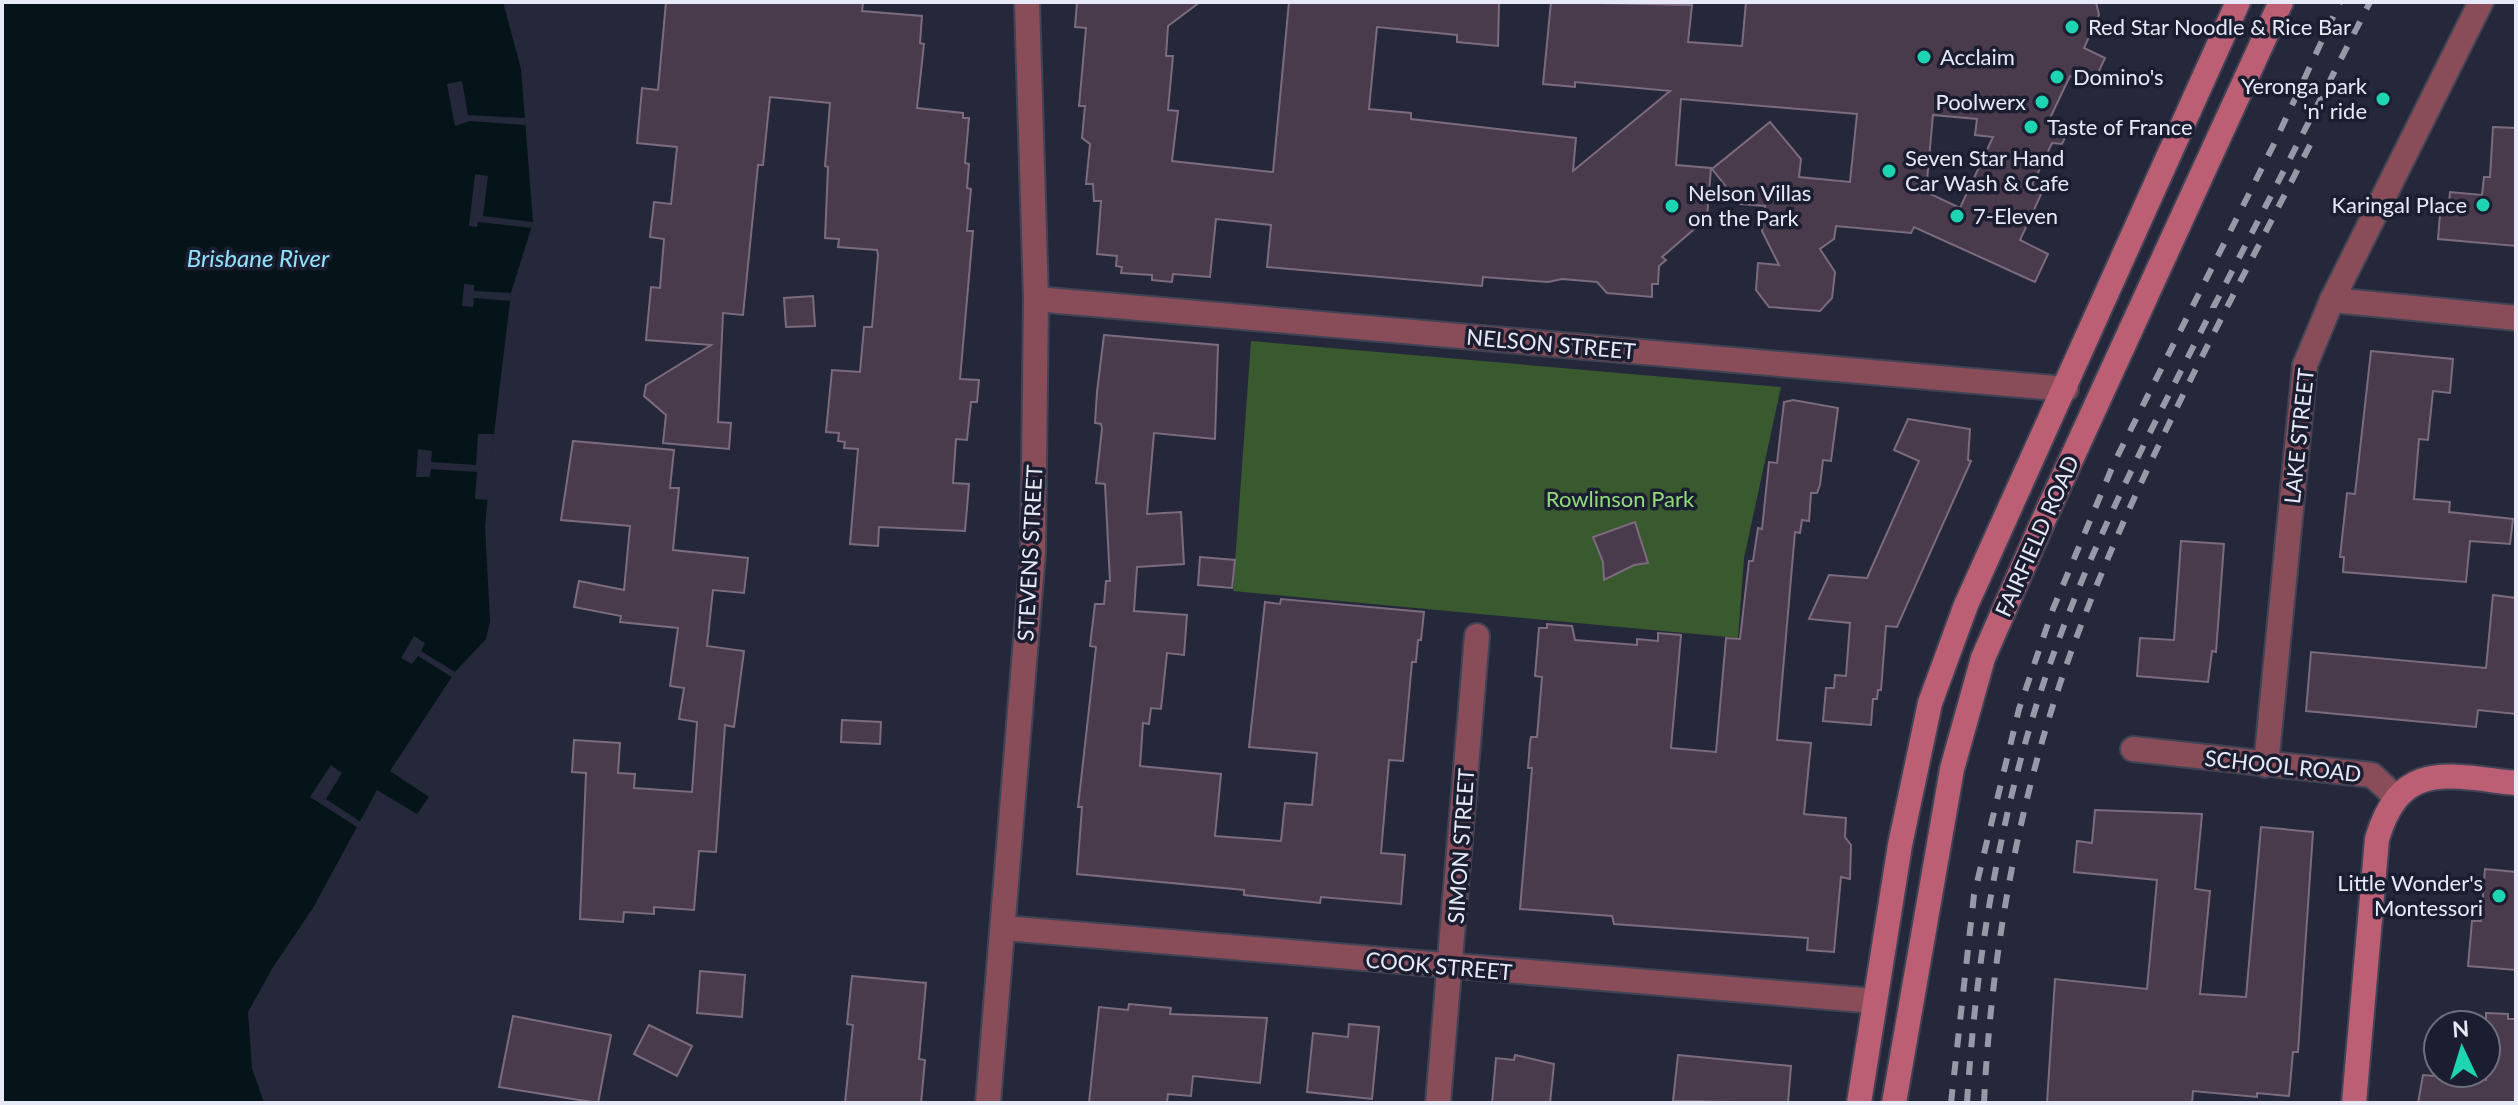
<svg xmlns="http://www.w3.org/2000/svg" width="2518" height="1105" viewBox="0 0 2518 1105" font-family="Lato,sans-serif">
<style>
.green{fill:#395a2f}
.water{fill:#041418}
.pier{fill:#24283a}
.building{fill:#4a3b4c;stroke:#7c6b7e;stroke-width:2;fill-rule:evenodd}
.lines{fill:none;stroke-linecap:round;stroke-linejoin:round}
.street-casing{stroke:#3f4354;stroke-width:28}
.secondary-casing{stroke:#3f4354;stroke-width:28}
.street{stroke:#884d59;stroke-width:24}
.secondary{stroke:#bc5e74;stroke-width:24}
.rail{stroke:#9799a9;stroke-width:6;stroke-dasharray:14 14;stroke-linecap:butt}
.poi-dot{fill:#1ed5b1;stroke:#1b1e30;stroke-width:3}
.labels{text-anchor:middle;stroke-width:7;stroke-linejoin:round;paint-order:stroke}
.poi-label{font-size:22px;fill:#e7e9f6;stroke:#1b1e30;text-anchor:start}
.street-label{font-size:22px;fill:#e7e9f6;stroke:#1b1e30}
.park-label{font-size:22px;fill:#91dc7a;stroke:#1b1e30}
.water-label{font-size:24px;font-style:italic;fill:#8ee4fd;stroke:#1b1e30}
</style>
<rect width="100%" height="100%" fill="#24283a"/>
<polygon class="green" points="1251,341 1781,387 1744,558 1738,638 1233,591"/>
<polygon class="water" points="2,2 503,2 521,69 533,222 511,293 494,434 485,526 490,621 486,639 455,672 390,771 429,797 417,814 377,790 313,908 273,967 248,1012 252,1068 264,1103 2,1103"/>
<g class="pier">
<polygon points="462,81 468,115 526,118 525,125 470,121 455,126 447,84"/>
<polygon points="475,174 488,176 483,216 533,222 532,228 478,222 477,227 469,226"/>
<polygon points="464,284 474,285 474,291 511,293 510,301 474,298 473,307 462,306"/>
<polygon points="478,434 494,434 489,500 475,499 477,472 431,469 430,477 416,477 418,449 432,451 431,462 476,465"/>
<polygon points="414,636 425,643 421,651 455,672 452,677 418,656 412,664 401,658"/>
<polygon points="331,765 342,773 326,799 361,822 357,827 310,797"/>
</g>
<g class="building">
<polygon points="666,2 863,2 862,11 922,16 920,43 924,44 917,108 963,113 963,118 969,118 965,163 969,164 967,188 971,189 967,231 973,231 960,379 979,380 977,402 971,402 967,440 956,439 953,483 969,484 965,531 879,527 878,546 850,544 858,449 844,448 845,442 838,441 839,433 826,432 832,370 860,372 864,327 872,327 878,255 877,250 838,247 839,239 825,238 828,167 825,166 830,103 770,97 763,165 758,165 743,315 723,313 718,422 731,423 729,449 663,443 666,415 644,396 646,385 711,345 646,340 651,287 660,288 664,239 650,237 654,202 671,204 677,147 637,143 642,88 658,90"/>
<path d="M1077 2H1200L1168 26 1166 56H1173L1168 110 1178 111 1172 161 1273 172 1289 2H1499L1498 46 1457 42V35L1377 27 1369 109 1411 113V119L1576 138 1573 171 1670 91 1575 82V87L1543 84 1551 2 1692 5 1688 42 1742 46 1746 2H2096L2099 15 2084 48 2105 58 2092 86 2070 76 2050 118 2070 127 2062 144 2052 143 2032 185 2043 190 2020 240 2048 254 2035 282 1914 227 1911 233 1836 226 1834 239 1820 249 1835 272 1832 298 1820 311 1769 307 1756 290 1758 263 1779 265 1762 231 1765 206 1740 204 1712 169 1770 122 1801 159 1799 177 1850 182 1857 114 1681 99 1676 165 1711 168 1707 218 1662 257 1666 260 1659 266 1658 284H1652V297L1607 293 1597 282 1562 279 1548 282 1483 277 1482 286 1267 267 1271 225 1216 219 1210 277 1173 274 1172 282 1152 280V275L1121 273 1122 267 1116 266 1117 256 1097 254 1101 201H1094L1093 184H1086L1090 144 1082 138 1085 106H1079L1086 28 1075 27ZM1933 115 1977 119 1975 135 1993 137 1960 208 1926 192Z"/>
<polygon points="2493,127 2516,128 2516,246 2438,239 2440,214 2448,215 2450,192 2482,195 2484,177 2490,177"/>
<polygon points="813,296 815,326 786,327 784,298"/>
<polygon points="1104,335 1218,345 1215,439 1154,433 1147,514 1181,512 1184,564 1137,567 1134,611 1187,615 1184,655 1167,653 1161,709 1151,708 1149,724 1143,723 1140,766 1221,774 1215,836 1281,841 1285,803 1312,805 1317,753 1249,747 1265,602 1280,604 1281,599 1424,612 1421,640 1418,640 1416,662 1412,662 1403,761 1389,760 1381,853 1405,855 1401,904 1321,897 1320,903 1244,895 1244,890 1077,874 1082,807 1078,807 1096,647 1090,646 1095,604 1104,604 1106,581 1110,581 1105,484 1096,483 1102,428 1101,424 1095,423 1097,392"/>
<polygon points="2371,351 2453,359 2450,393 2433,391 2428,440 2419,439 2414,499 2450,502 2449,512 2513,519 2510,544 2470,541 2466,582 2343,572 2344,557 2340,557 2347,493 2355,494"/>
<polygon points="1793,400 1838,408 1831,461 1823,460 1820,485 1817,493 1811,493 1809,521 1802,520 1800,533 1795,532 1777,740 1811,743 1804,814 1846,818 1845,837 1851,845 1850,879 1841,877 1834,952 1807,950 1808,938 1614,924 1612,916 1520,909 1532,768 1528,768 1530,742 1531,737 1537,737 1542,677 1535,676 1539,628 1547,628 1547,624 1572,626 1575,640 1637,645 1637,639 1658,641 1658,633 1681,635 1671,748 1716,752 1726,638 1740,639 1749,561 1753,561 1758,528 1762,529 1769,462 1777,463 1784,402"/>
<polygon points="1908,419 1970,429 1968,460 1971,461 1897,627 1886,626 1881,690 1878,690 1877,699 1873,699 1871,725 1823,721 1826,688 1834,688 1835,675 1846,676 1850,623 1809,619 1829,575 1867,578 1919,461 1894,450"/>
<polygon points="573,441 674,450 670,488 679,488 673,550 748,558 744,593 713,590 707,646 744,651 734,727 725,725 716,852 699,851 694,910 654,907 654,914 624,912 623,922 580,919 586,773 572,772 574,740 620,743 618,773 635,774 634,788 692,792 697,722 679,719 684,688 670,686 678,628 620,622 621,616 574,607 579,581 624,590 630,526 561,520"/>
<polygon points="1635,522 1648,563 1634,565 1604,580 1603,562 1593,537"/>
<polygon points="2181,541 2224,544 2216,652 2212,651 2208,682 2137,676 2140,638 2174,640"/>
<polygon points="1200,557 1235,560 1232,588 1198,585"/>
<polygon points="2493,595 2516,598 2516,714 2478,710 2476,727 2306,711 2311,652 2486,668"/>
<polygon points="842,720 881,722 880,744 841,742"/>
<polygon points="2095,810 2202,814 2195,889 2210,891 2200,994 2246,997 2261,827 2313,832 2298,1052 2293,1052 2289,1096 2257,1093 2257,1097 2193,1091 2192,1103 2047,1103 2055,979 2147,989 2157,880 2074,872 2077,841 2092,843"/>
<polygon points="2485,869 2516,872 2516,970 2468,966 2472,921 2481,921"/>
<polygon points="700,971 745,975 742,1017 697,1013"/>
<polygon points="852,976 926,983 919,1059 925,1060 921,1103 845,1103 853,1025 847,1024"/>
<polygon points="1129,1004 1171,1008 1170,1014 1267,1018 1260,1083 1193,1076 1191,1096 1168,1094 1167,1103 1089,1103 1099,1007 1128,1010"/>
<polygon points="2486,1013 2508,1014 2508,1019 2516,1019 2516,1103 2418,1103 2423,1075 2486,1080"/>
<polygon points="513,1016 611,1035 598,1103 499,1087"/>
<polygon points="1349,1024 1379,1027 1372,1099 1307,1092 1313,1033 1348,1037"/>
<polygon points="649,1025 692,1046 677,1076 634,1054"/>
<polygon points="1515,1055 1554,1064 1550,1103 1492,1103 1496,1058 1514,1060"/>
<polygon points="1678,1055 1791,1066 1788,1103 1673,1101"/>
</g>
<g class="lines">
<defs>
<g id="street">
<polyline points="1036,299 2066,389"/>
<polyline points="2332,300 2516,318"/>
<polyline points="2133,749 2372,775 2396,797"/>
<polyline points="2266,765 2305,365 2332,300 2481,2"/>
<polyline points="1004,928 1875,1001"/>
<polyline points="988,1103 1033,553 1036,299 1027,2"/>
<polyline points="1438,1103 1477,636"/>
</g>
<g id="secondary">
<polyline points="1859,1103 1900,845 1930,703 1966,605 2238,2"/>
<polyline points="1894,1103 1952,769 1983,658 2048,510 2281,2"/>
<path d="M2354 1103 2377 839C2401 759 2447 776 2516 783"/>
</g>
</defs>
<use href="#street" class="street-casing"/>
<use href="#secondary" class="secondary-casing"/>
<use href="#street" class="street"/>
<use href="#secondary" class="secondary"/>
<g class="rail">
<polyline points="1951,1103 1974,895 2019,709 2053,609 2114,463 2274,144 2340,2"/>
<path d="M1967 1103C1977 943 2005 781 2062 631 2104 519 2159 414 2213 308 2266 206 2318 104 2370 2"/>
<path d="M1984 1103C1991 957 2017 807 2065 669 2130 484 2226 312 2314 137"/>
</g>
</g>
<g class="poi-dot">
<circle cx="2072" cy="27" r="8"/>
<circle cx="1924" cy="57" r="8"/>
<circle cx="2057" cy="77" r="8"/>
<circle cx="2383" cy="99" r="8"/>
<circle cx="2042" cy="102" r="8"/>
<circle cx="2031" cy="127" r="8"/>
<circle cx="1889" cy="171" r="8"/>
<circle cx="2483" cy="205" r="8"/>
<circle cx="1672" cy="206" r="8"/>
<circle cx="1957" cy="216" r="8"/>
<circle cx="2499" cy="896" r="8"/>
</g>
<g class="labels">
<g class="poi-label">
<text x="2088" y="35">Red Star Noodle &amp; Rice Bar</text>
<text x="1940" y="65">Acclaim</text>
<text x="2073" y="85">Domino's</text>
<text x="2367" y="94" text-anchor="end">Yeronga park<tspan x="2367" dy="25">'n' ride</tspan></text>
<text x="2026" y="110" text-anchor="end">Poolwerx</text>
<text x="2047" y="135">Taste of France</text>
<text x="1905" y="166">Seven Star Hand<tspan x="1905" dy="25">Car Wash &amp; Cafe</tspan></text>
<text x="1688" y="201">Nelson Villas<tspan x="1688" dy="25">on the Park</tspan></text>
<text x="2467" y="213" text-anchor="end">Karingal Place</text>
<text x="1973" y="224">7-Eleven</text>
<text x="2483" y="891" text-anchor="end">Little Wonder's<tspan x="2483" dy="25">Montessori</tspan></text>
</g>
<g class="street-label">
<text transform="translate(1551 344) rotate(5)" y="8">NELSON STREET</text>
<text transform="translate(2299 436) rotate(-84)" y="8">LAKE STREET</text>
<text transform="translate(2037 536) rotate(-66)" y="8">FAIRFIELD ROAD</text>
<text transform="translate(1030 553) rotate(-87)" y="8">STEVENS STREET</text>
<text transform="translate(2283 766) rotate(6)" y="8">SCHOOL ROAD</text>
<text transform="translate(1461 846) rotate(-86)" y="8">SIMON STREET</text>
<text transform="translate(1439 966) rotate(5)" y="8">COOK STREET</text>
</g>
<g class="park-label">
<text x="1620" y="507">Rowlinson Park</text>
</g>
<g class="water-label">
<text x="258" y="267">Brisbane River</text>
</g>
</g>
<rect width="2518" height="1105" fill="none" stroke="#e7e9f6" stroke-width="8"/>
<g transform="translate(2462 1049) rotate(356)"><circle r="38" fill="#1b1e30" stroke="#6d6f7f" stroke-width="2"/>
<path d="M0-6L14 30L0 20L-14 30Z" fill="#1ed5b1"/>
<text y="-12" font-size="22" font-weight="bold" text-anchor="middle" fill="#e7e9f6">N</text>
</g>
</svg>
